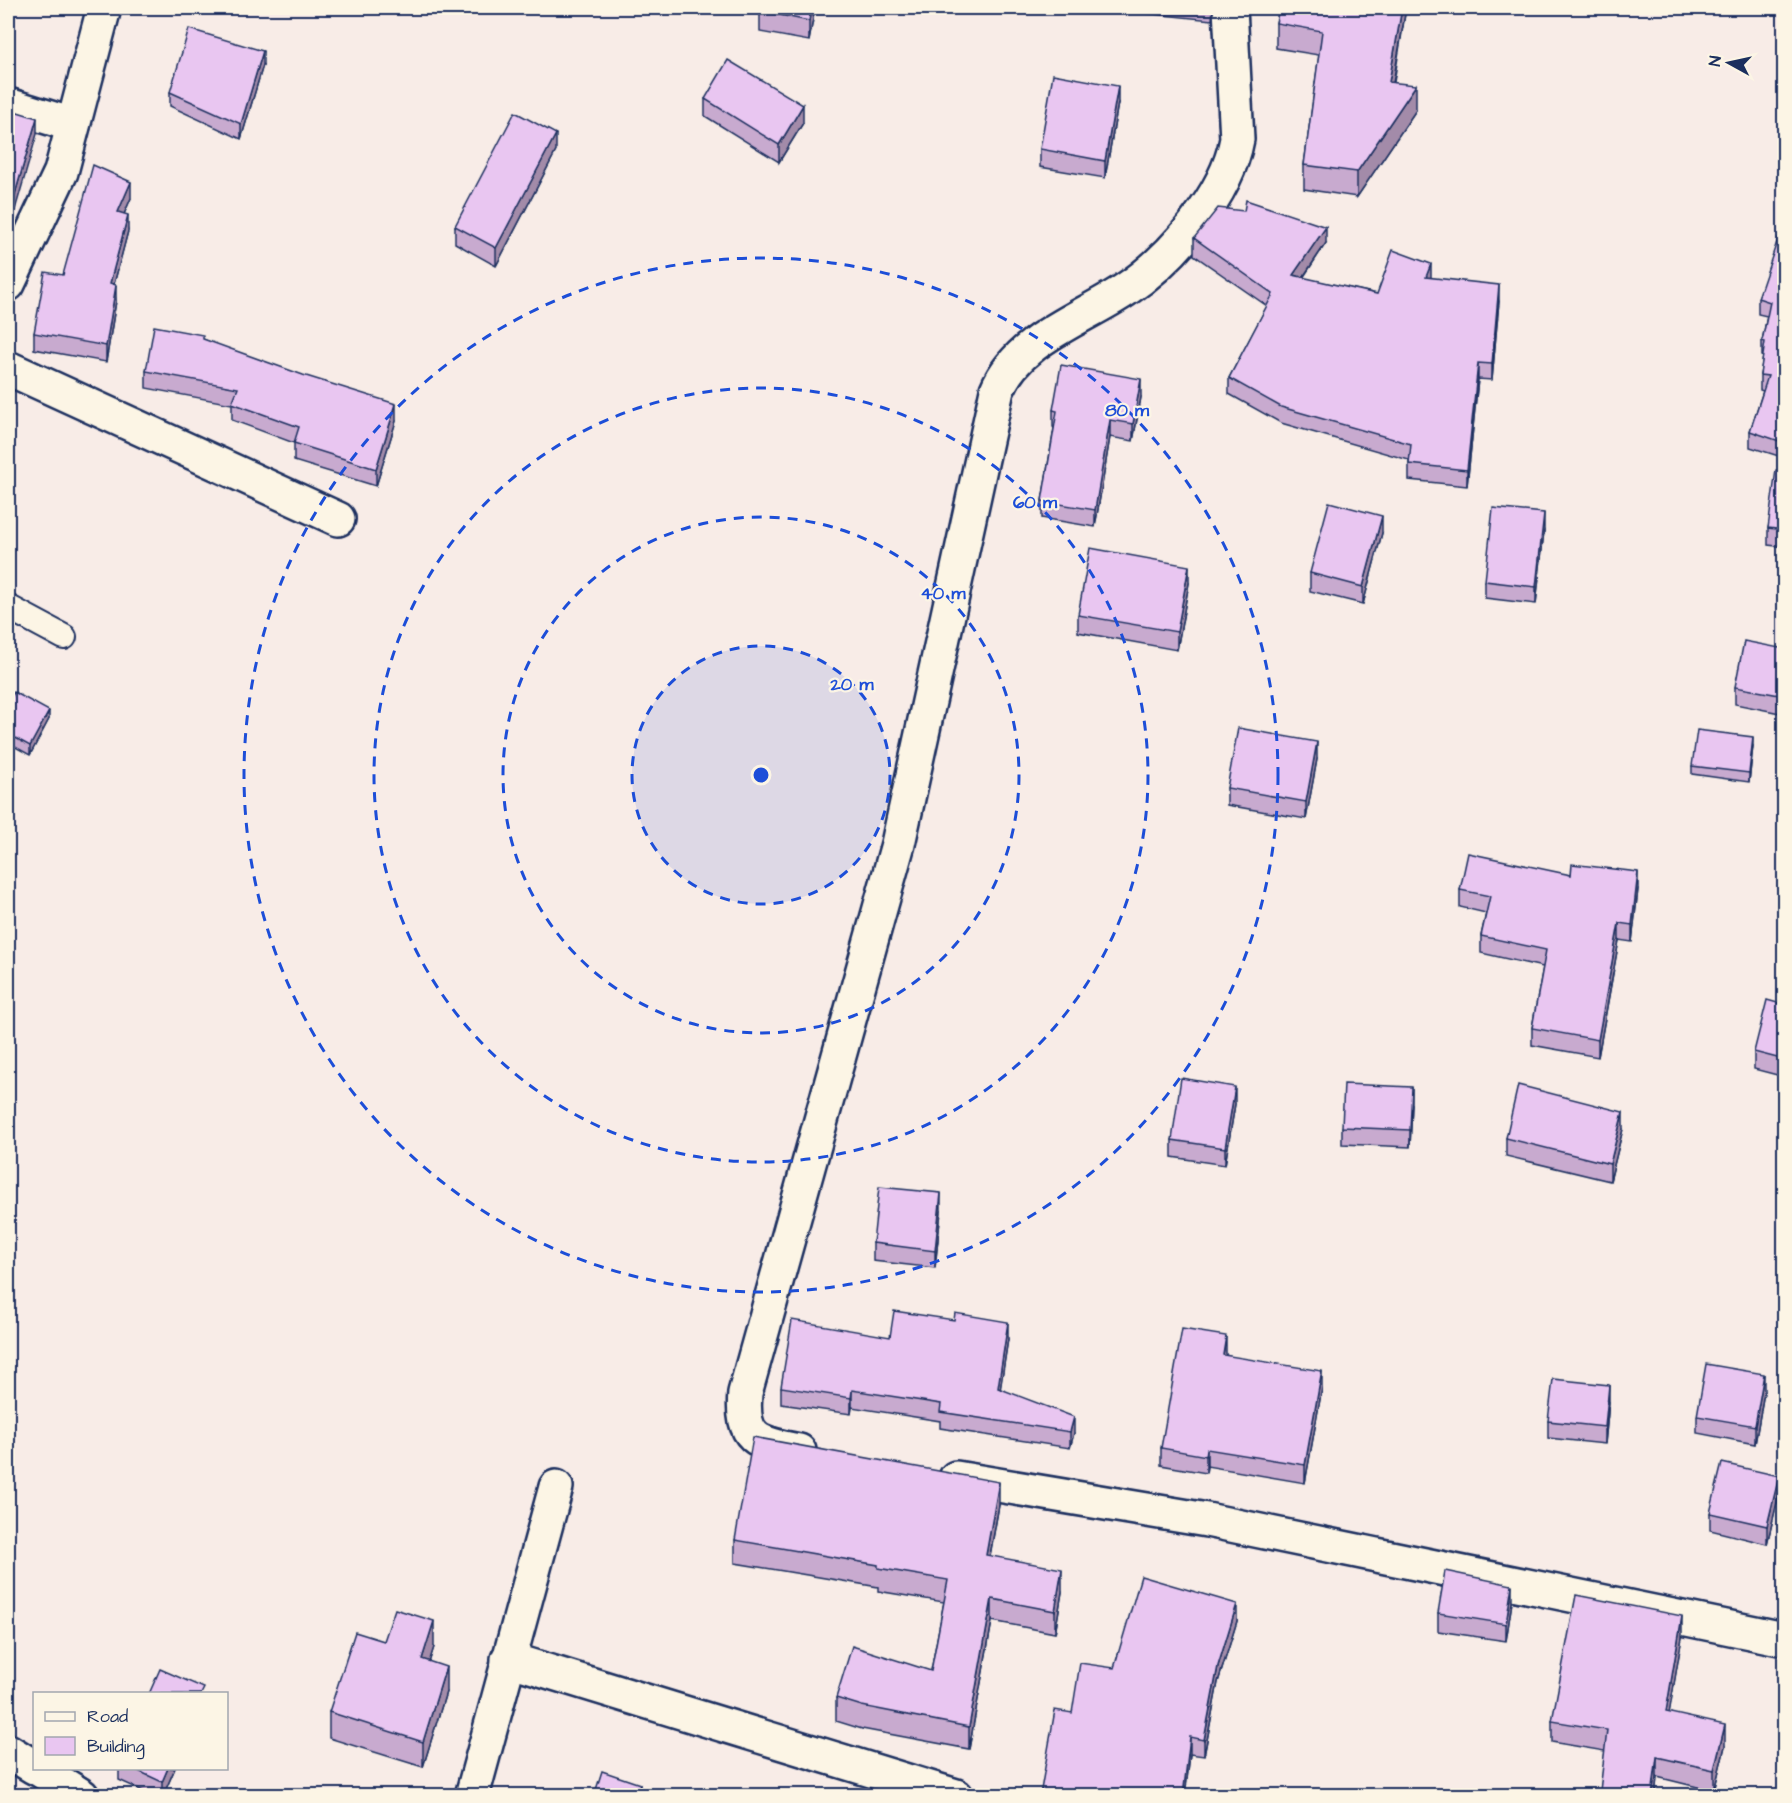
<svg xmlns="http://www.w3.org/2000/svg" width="1792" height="1803" viewBox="0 0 1792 1803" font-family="'Architects Daughter',sans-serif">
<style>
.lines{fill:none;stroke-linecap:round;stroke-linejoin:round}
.lane-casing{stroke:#1b2f5e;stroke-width:28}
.street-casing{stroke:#1b2f5e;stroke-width:38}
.lane{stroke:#fcf5e5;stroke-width:24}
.street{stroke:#fcf5e5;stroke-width:33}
.wall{fill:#c8aacf;stroke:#1b2f5e;stroke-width:1.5}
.shaded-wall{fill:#a38ba9;stroke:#1b2f5e;stroke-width:1.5}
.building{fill:#e9c6f1;stroke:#1b2f5e;stroke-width:1.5}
.ring{fill:none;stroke:#1d4ed8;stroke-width:3;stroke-dasharray:10 8}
.centre{fill:#1d4ed8;stroke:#fcf5e5;stroke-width:3}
.ring-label{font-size:18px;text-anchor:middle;font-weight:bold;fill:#1d4ed8;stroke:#fcf5e5;stroke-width:4.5;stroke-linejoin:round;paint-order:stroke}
</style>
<rect width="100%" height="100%" fill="#f8ece7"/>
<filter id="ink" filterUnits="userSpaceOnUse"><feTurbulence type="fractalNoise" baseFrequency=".0167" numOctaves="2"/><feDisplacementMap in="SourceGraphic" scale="12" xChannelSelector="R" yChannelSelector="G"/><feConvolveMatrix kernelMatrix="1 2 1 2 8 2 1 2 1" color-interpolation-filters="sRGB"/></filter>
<g filter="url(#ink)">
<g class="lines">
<defs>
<polyline id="lane" points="8,607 64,637"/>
<g id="street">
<polyline points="8,105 73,125"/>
<polyline points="8,284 61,172 104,8"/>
<polyline points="8,368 338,519"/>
<path d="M799 1451C756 1443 741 1439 745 1393L898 844 997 390C1018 339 1082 319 1125 290 1172 259 1227 195 1237 139L1230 8"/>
<polyline points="956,1478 1207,1520 1784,1639"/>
<polyline points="508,1659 956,1796"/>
<polyline points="8,1751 34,1767"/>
<polyline points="37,1768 82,1796"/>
<polyline points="472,1796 556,1487"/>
</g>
</defs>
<use href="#lane" class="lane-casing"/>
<use href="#street" class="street-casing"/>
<use href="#lane" class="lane"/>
<use href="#street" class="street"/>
</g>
<g class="wall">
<polygon points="746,8 815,8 809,41 760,32 760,12"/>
<polygon points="1113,8 1213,8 1212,20 1113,10"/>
<polygon points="1279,8 1406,8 1394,82 1416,110 1357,197 1304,189 1304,165 1319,55 1276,48 1276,23"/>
<polygon points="263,65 241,139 170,106 170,92"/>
<polygon points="705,99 803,123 779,162 705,116"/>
<polygon points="1118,103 1105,178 1040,167 1040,149"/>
<polygon points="556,151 496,266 455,243 455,226"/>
<polygon points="131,198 124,214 128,231 114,284 116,301 106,362 34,349 34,333 63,275"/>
<polygon points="1194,238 1326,243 1303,278 1377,294 1431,278 1499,301 1492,380 1478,379 1467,486 1409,480 1409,460 1281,423 1229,394 1229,378 1267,306 1194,255"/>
<polygon points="1785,238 1785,458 1750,447 1750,431 1763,391 1760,390 1760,375 1763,357 1762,356 1762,341 1767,316 1758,314 1758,298"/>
<polygon points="203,339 396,421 376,486 294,461 294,443 232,420 232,404 146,388 146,371"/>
<polygon points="1141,397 1133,441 1110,437 1095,527 1042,518 1042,501 1054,428 1053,427 1053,410"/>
<polygon points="1785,471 1785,547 1768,545 1768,528"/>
<polygon points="1544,531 1536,604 1485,598 1485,581"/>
<polygon points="1382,533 1363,604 1310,591 1310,573"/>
<polygon points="1189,583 1177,650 1078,632 1078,615"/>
<polygon points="1785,649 1785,714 1735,704 1735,687"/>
<polygon points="8,704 49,719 30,755 8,743"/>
<polygon points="1753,746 1749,782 1692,774 1692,766"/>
<polygon points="1317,759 1306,819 1227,805 1227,788"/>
<polygon points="1638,889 1632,942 1619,940 1598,1057 1532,1045 1532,1028 1543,967 1481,953 1481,936 1486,913 1460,907 1460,890"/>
<polygon points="1785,1005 1785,1077 1754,1069 1754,1052"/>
<polygon points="1235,1104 1225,1165 1172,1157 1172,1140"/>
<polygon points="1412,1104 1410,1147 1342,1144 1342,1127"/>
<polygon points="1623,1129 1610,1181 1506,1156 1506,1138"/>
<polygon points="941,1211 935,1268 873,1261 873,1243"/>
<polygon points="890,1337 1008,1339 1000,1389 1074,1433 1070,1448 940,1428 940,1421 852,1407 851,1414 781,1404 781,1387"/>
<polygon points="1226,1355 1322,1388 1305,1483 1207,1466 1206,1473 1161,1465 1161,1448"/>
<polygon points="1764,1392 1755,1444 1697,1433 1697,1416"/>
<polygon points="1609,1402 1605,1444 1548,1438 1548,1421"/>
<polygon points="1779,1494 1767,1544 1710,1530 1710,1513"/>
<polygon points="999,1505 990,1556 1062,1592 1055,1633 992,1621 969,1749 862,1729 836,1721 836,1698 931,1671 944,1602 878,1591 878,1587 735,1563 735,1540"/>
<polygon points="1512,1602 1506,1641 1438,1631 1438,1613"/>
<polygon points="1237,1621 1218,1682 1204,1756 1190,1754 1185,1796 1041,1796 1041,1790 1114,1668"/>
<polygon points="1682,1637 1669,1712 1725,1746 1714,1791 1657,1777 1655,1796 1600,1796 1605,1751 1552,1742 1552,1721"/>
<polygon points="384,1641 434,1647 429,1662 446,1692 423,1767 329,1738 329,1712"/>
<polygon points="119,1768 175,1768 163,1796 154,1796 119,1780"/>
</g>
<g class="shaded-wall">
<polygon points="811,8 815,8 809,41 809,21"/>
<polygon points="1402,8 1406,8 1389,106 1389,82"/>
<polygon points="263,51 263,65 241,139 241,124"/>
<polygon points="1416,85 1416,110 1357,197 1357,172"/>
<polygon points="1118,86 1118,103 1105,178 1105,161"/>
<polygon points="803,105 803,123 779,162 779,145"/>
<polygon points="37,118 37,134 8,234 8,218"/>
<polygon points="556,134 556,151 496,266 496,248"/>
<polygon points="131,182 131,198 118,228 118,212"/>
<polygon points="128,215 128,231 110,299 110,283"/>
<polygon points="1326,227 1326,243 1293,292 1293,275"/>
<polygon points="1431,264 1431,280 1426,277"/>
<polygon points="116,285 116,301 106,362 106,346"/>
<polygon points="1499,285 1499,301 1492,380 1492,364"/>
<polygon points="1478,363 1478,379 1467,486 1467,470"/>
<polygon points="1141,379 1141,397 1133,441 1133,424"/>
<polygon points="396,404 396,421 376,486 376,469"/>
<polygon points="1110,420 1110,437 1095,527 1095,510"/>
<polygon points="1544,513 1544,531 1536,604 1536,587"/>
<polygon points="1382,516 1382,533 1363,604 1363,587"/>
<polygon points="1189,566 1189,583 1177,650 1177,632"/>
<polygon points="49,711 49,719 30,755 30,746"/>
<polygon points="1753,737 1753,746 1749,782 1749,773"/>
<polygon points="1317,742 1317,759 1306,819 1306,802"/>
<polygon points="1638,872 1638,889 1632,942 1632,925"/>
<polygon points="1619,923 1619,940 1598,1057 1598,1040"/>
<polygon points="1235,1087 1235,1104 1225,1165 1225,1148"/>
<polygon points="1412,1087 1412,1104 1410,1147 1410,1130"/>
<polygon points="1623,1112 1623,1129 1610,1181 1610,1164"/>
<polygon points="941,1193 941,1211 935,1268 935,1251"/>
<polygon points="1008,1322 1008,1339 998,1404 998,1388"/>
<polygon points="1226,1336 1226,1354 1223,1372 1223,1355"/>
<polygon points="1322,1371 1322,1388 1305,1483 1305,1465"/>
<polygon points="1764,1374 1764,1392 1755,1444 1755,1426"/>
<polygon points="1609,1385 1609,1402 1605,1444 1605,1427"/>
<polygon points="852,1390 852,1407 851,1414 851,1398"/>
<polygon points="1074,1417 1074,1433 1070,1448 1070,1432"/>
<polygon points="1207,1449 1207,1466 1206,1473 1206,1456"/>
<polygon points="1779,1476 1779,1494 1767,1544 1767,1526"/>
<polygon points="999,1482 999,1505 986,1577 986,1555"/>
<polygon points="1062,1569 1062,1592 1055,1633 1055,1611"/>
<polygon points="1512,1585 1512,1602 1506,1641 1506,1624"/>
<polygon points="992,1599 992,1621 969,1749 969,1727"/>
<polygon points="1237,1604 1237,1621 1218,1682 1204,1756 1204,1740 1218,1666"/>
<polygon points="1682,1616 1682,1637 1666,1732 1666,1712"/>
<polygon points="434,1621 434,1647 422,1685 422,1659"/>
<polygon points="446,1667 446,1692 423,1767 423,1742"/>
<polygon points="1725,1725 1725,1746 1714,1791 1714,1770"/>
<polygon points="1190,1737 1190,1754 1185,1796 1183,1796"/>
<polygon points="1657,1757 1657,1777 1655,1796 1652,1796"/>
<polygon points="168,1768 175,1768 163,1796 162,1796 162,1782"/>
<polygon points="640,1784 640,1796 636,1796"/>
</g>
<g class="building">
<polygon points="761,8 811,8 809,21 760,11"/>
<polygon points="1279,8 1402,8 1389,82 1416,85 1357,172 1304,165 1322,31 1276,23"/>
<polygon points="189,29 263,51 241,124 170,92"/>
<polygon points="728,60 803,105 779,145 705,99"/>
<polygon points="1053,74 1118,86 1105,161 1040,149"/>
<polygon points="8,109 37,118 8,218"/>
<polygon points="515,112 556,134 496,248 455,226"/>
<polygon points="93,165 131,182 118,212 128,215 110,283 116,285 106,346 34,333 45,272 63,275"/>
<polygon points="1246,200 1326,227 1293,275 1377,294 1393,250 1431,264 1426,277 1499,285 1492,364 1478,363 1467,470 1409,464 1411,444 1281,407 1229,378 1273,294 1194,238 1218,208 1244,211"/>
<polygon points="1779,236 1785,238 1785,443 1750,431 1768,376 1760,375 1765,342 1762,341 1770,302 1758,298"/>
<polygon points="154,326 203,335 203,339 303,375 396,404 376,469 294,443 299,427 232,403 238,388 146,371"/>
<polygon points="1061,365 1141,379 1133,424 1110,420 1095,510 1042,501 1057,411 1053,410"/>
<polygon points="1776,470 1785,471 1785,530 1768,528"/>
<polygon points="1329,502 1382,516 1363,587 1310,573"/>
<polygon points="1493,508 1544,513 1536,587 1485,581"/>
<polygon points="1090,548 1189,566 1177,632 1078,615"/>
<polygon points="1744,641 1785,649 1785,696 1735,687"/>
<polygon points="14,692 49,711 30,746 8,734 8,704"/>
<polygon points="1238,728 1317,742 1306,802 1227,788"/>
<polygon points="1697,730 1753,737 1749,773 1692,766"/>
<polygon points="1468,853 1571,875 1572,864 1638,872 1632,925 1619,923 1598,1040 1532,1028 1546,950 1481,936 1490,896 1460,890"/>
<polygon points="1767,1000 1785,1005 1785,1060 1754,1052"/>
<polygon points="1181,1078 1235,1087 1225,1148 1172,1140"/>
<polygon points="1344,1084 1412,1087 1410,1130 1342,1127"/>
<polygon points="1518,1085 1623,1112 1610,1164 1506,1138"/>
<polygon points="879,1187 941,1193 935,1251 873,1243"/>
<polygon points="894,1311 954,1320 955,1313 1008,1322 998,1388 1074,1417 1070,1432 940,1412 941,1404 852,1390 851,1398 781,1387 792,1320 890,1337"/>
<polygon points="1182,1329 1226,1336 1223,1355 1322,1371 1305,1465 1207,1449 1206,1456 1161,1448"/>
<polygon points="1706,1364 1764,1374 1755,1426 1697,1416"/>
<polygon points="1553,1379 1609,1385 1605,1427 1548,1421"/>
<polygon points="753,1437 999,1482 986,1555 1062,1569 1055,1611 992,1599 969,1727 862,1706 836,1698 852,1646 931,1671 948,1580 878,1568 878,1565 735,1540"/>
<polygon points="1722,1463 1779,1476 1767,1526 1710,1513"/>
<polygon points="1445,1571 1512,1585 1506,1624 1438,1613"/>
<polygon points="1141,1576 1237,1604 1218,1666 1204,1740 1190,1737 1183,1796 1073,1796 1041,1790 1055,1710 1072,1713 1080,1663 1114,1668"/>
<polygon points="1576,1595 1682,1616 1666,1712 1725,1725 1714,1770 1657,1757 1652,1796 1644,1796 1600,1791 1607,1730 1552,1721"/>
<polygon points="395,1609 434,1621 422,1659 446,1667 423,1742 329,1712 355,1632 384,1641"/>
<polygon points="160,1669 204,1688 201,1694 149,1694"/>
<polygon points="132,1768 168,1768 162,1782"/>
<polygon points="602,1771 640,1784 636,1796 594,1796"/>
</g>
</g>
<circle cx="761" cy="775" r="129" fill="#1d4ed8" fill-opacity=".12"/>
<g class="ring">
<circle cx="761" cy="775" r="129"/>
<circle cx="761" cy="775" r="258"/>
<circle cx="761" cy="775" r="387"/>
<circle cx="761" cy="775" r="517"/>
</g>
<circle cx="761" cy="775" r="9" class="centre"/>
<g class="ring-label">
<text x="1127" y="416">80 m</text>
<text x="1035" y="508">60 m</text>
<text x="943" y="599">40 m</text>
<text x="852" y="690">20 m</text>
</g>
<rect width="1792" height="1803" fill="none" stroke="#fcf5e5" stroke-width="30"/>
<rect x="15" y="15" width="1762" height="1773" fill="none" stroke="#1b2f5e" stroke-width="2" filter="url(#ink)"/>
<rect x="33" y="1692" width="195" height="78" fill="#fcf5e5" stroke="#a2a6af" stroke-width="1.5"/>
<rect x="45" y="1712" width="30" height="9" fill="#fcf5e5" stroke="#a2a6af" stroke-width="1.5"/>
<text x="87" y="1722" font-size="18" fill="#1b2f5e">Road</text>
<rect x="45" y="1737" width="30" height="18" fill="#e9c6f1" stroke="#a2a6af" stroke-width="1.5"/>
<text x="87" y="1752" font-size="18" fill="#1b2f5e">Building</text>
<g transform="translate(1729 63) rotate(278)" stroke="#fcf5e5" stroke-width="4.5" paint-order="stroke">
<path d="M0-4.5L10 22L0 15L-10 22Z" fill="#1b2f5e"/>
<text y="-9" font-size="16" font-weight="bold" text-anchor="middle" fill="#1b2f5e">N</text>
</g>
</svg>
